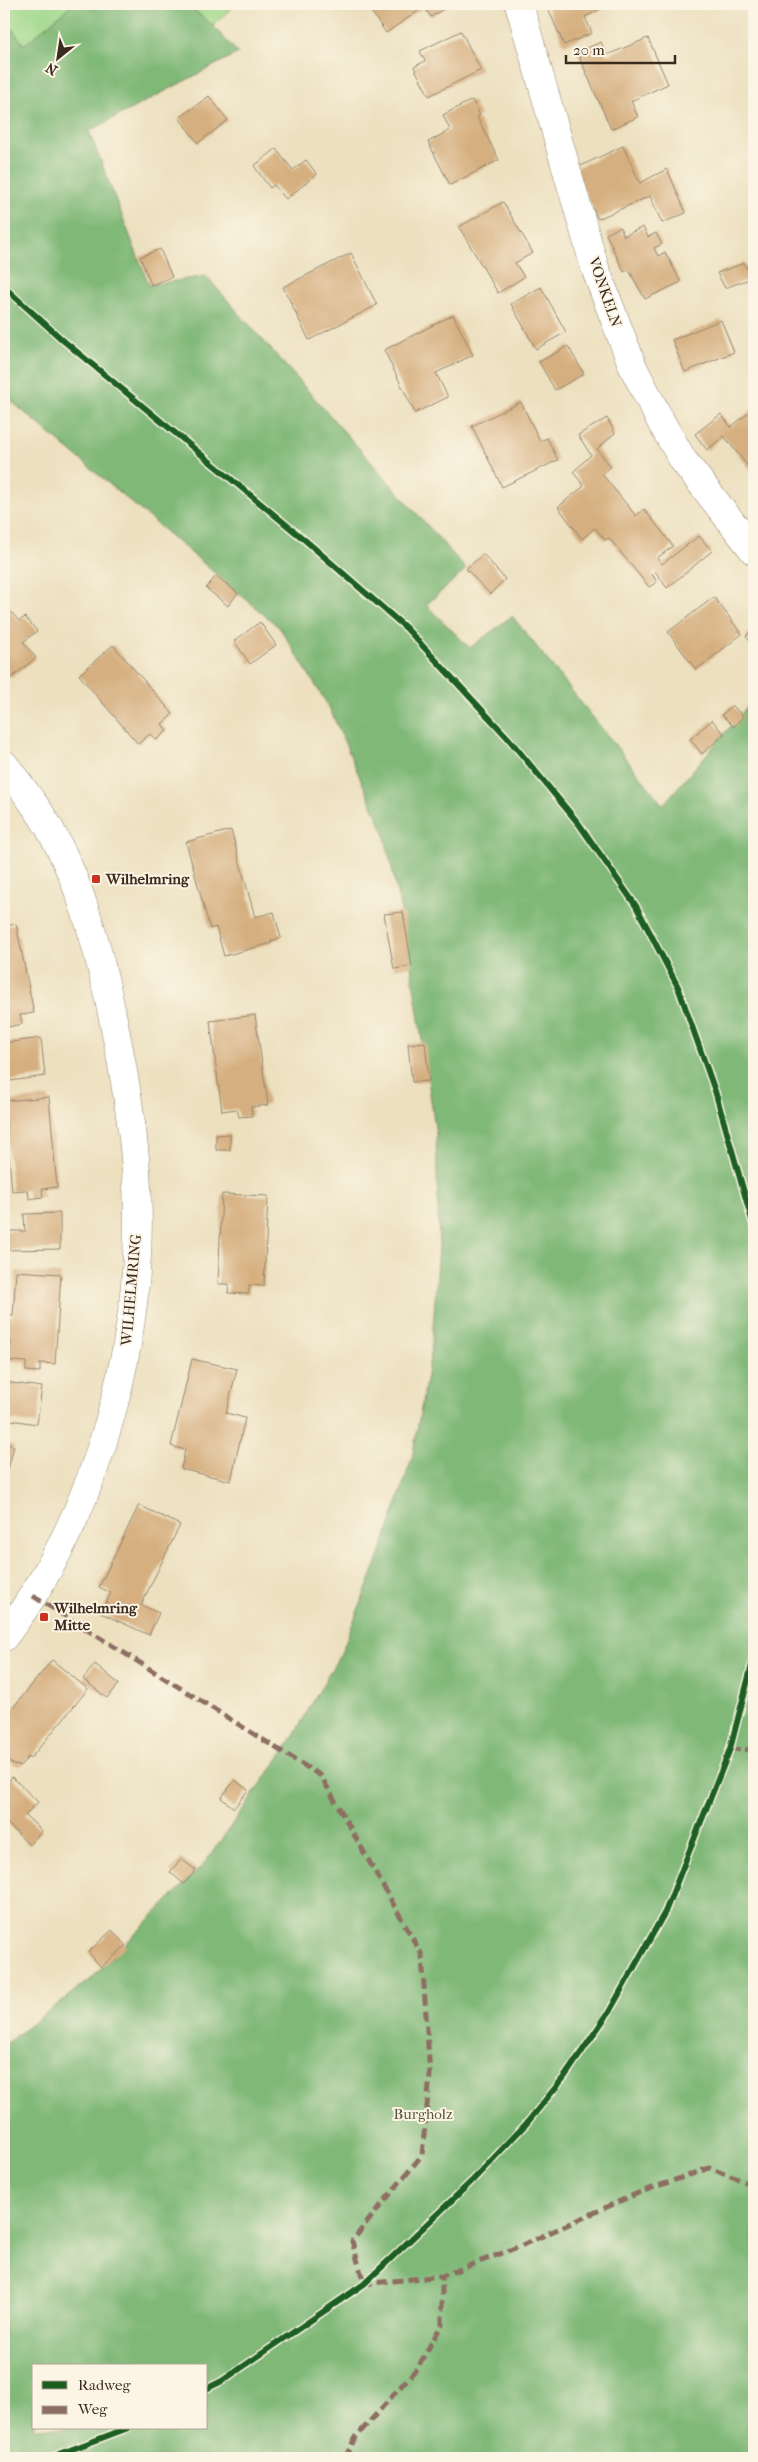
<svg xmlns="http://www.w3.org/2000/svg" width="758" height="2462" viewBox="0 0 758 2462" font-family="'IM FELL French Canon',serif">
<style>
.green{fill:#9fd88b;stroke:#6d8154}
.forest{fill:#7fb877;stroke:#5d714a;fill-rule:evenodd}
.building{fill:#d5af7f}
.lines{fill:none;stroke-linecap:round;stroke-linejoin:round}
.minor-casing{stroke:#94856e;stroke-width:29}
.minor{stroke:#fff;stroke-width:28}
.quiet{stroke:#8d6e63;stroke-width:5;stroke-dasharray:10 5;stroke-linecap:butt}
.cycleway-casing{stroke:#fcf5e5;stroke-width:9}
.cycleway{stroke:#1b5e20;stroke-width:6}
.poi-dot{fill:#c8321e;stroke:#fcf5e5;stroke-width:2}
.labels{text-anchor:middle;stroke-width:4;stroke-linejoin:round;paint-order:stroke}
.street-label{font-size:15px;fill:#3b2a1e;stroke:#fcf5e5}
.poi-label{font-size:15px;font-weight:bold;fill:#3b2a1e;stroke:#fcf5e5;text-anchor:start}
.park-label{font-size:15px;fill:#545639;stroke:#fcf5e5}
</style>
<rect width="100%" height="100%" fill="#fcf5e5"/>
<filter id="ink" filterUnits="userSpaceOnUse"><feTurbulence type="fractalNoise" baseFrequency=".02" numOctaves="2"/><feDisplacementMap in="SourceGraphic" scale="10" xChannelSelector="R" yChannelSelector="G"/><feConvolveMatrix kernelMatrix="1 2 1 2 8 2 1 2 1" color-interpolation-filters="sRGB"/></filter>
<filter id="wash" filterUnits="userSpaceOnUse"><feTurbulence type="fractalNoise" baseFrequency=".0096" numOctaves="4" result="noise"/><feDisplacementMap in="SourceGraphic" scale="20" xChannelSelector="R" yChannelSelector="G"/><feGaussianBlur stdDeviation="1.12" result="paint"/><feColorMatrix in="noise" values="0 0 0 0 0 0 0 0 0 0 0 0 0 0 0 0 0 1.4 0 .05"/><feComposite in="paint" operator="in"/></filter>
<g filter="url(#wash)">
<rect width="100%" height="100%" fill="#ece0bf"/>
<g class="green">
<polygon points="4,4 73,4 24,45 4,18"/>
<polygon points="187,4 235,4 213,26"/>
</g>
<path class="forest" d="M73 4H187L213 26 238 53 89 131 149 285 206 276 466 569 426 605 470 648 512 616 663 805 754 699V2458H4V2045L92 1978 204 1864 287 1747 341 1653 380 1555 412 1458 431 1353 439 1248 436 1134 407 939 384 832 329 707 280 628 4 395V18L24 45ZM34 2366H206V2428H34Z"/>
<g id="blocks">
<g class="building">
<polygon points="366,4 451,4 431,17 424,7 386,33"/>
<polygon points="546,4 611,4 585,17 592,33 564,45"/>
<polygon points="461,31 481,70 429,96 414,67 425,61 420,51"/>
<polygon points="648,38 668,84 631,101 638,117 611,129 577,52 601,42 607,55"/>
<polygon points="209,96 228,120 198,143 179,118"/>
<polygon points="472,100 480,115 477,117 499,160 450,185 428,142 450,130 443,115"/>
<polygon points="623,146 640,183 667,169 686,213 662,223 650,196 598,219 574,169"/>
<polygon points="276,149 293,170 306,160 317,174 286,199 274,185 270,188 254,166"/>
<polygon points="503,202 533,253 515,263 524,277 498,293 459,227"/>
<polygon points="620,227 624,236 643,227 648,237 656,233 662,244 654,248 658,256 665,252 681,282 645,299 629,270 624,272 606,234"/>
<polygon points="160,249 172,277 151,285 140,257"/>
<polygon points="351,253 377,305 309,340 283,287"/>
<polygon points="744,263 752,278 725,288 717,273"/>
<polygon points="541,287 566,332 536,349 511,304"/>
<polygon points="453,315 473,355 436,373 448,397 415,413 384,350"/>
<polygon points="721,320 734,352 685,372 672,340"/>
<polygon points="568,346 584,374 555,390 539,362"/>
<polygon points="521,402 540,441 547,438 558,460 502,487 472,426"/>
<polygon points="754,408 754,474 724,436 707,450 695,434 721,414 731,427"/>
<polygon points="607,418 615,433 597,449 611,467 602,474 636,516 644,509 673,546 657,558 662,564 699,536 712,551 667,588 655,571 652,574 657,582 649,587 609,538 605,540 595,528 582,539 558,507 584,486 573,472 591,455 578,435"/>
<polygon points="483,554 505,579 490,594 466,569"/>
<polygon points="216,576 238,593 228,606 206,588"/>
<polygon points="714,597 742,634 696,670 668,632"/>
<polygon points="4,604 19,621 25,617 37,631 23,642 36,658 11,678 4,669"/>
<polygon points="260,622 276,645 250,664 234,641"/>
<polygon points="754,629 754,647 746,636"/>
<polygon points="113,645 173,714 162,724 167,731 156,740 150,734 138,744 79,675"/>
<polygon points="732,705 743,716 734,727 722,715"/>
<polygon points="712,720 724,734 702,754 690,739"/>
<polygon points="231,830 255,917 274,912 281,938 271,941 272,943 224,956 216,927 210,929 186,842"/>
<polygon points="403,912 412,966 394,969 384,914"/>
<polygon points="16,924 34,1013 20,1015 22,1024 8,1027 6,1018 4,1018 4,926"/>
<polygon points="255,1015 268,1105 251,1107 252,1116 239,1117 237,1109 222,1111 210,1021"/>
<polygon points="41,1038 45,1076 10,1081 6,1060 4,1060 4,1043"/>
<polygon points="425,1042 429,1081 412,1082 408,1044"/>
<polygon points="49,1097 57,1187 42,1189 43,1197 29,1199 28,1190 12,1191 4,1101"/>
<polygon points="230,1134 230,1150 216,1150 216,1135"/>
<polygon points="222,1194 268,1196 264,1286 249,1285 249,1294 228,1293 229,1284 218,1284"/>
<polygon points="60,1213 60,1249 4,1250 4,1231 25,1231 24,1214"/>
<polygon points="16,1271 61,1274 55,1364 40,1363 40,1372 26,1371 26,1362 10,1361 11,1341 4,1341 4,1316 13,1316"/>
<polygon points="192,1359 237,1369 226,1413 245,1418 231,1481 181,1469 185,1450 171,1446"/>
<polygon points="4,1382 42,1387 37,1424 4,1419"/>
<polygon points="4,1443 14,1446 4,1485"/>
<polygon points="139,1505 180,1525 141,1605 159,1613 149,1635 101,1613 111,1593 99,1587"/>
<polygon points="52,1660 88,1689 30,1759 28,1757 20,1766 14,1765 6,1759 4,1751 6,1739 4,1737 4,1719"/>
<polygon points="95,1664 119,1684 107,1698 83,1679"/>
<polygon points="12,1777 38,1802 25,1815 42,1831 29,1845 4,1820 4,1785"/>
<polygon points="235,1780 248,1790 234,1808 221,1798"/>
<polygon points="181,1859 196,1870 184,1884 170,1872"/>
<polygon points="112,1930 126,1946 101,1967 88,1952"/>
</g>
</g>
</g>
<g filter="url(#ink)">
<use href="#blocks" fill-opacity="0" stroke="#94856e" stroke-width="1"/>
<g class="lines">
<defs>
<g id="minor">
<polyline points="519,4 595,268 633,367 661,422 683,460 754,551"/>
<path d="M4 764C21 787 39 808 52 833 83 889 99 952 112 1014 123 1066 132 1117 136 1170 148 1329 101 1510 4 1637"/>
</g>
</defs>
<use href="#minor" class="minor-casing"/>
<use href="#minor" class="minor"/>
<g class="quiet">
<polyline points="33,1596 321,1776 422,1955 430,2076 422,2155 352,2241 364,2284 442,2276 518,2247 638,2193 709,2168 754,2185"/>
<polyline points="730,1749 754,1750"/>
<polyline points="345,2458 355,2438 418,2367 442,2324 442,2276"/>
</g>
<defs>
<g id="cycleway">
<polyline points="4,287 65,342 306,541 406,628 508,738 579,824 636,906 678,987 715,1091 754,1227"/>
<polyline points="206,2389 222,2381 364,2284 472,2181 526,2124 565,2076 609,2012 665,1912 730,1749 754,1657"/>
<polyline points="49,2458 128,2428"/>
</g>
</defs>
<use href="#cycleway" class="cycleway-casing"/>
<use href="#cycleway" class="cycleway"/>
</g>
</g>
<g class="poi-dot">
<rect x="91" y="874" width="10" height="10" rx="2.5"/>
<rect x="39" y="1612" width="10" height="10" rx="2.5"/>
</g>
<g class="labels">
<g class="street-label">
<text transform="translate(605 292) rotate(71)" y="5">VONKELN</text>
<text transform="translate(131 1290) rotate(-85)" y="5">WILHELMRING</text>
</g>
<g class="poi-label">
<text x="106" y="884">Wilhelmring</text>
<text x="54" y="1613">Wilhelmring<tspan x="54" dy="17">Mitte</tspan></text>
</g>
<g class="park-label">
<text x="423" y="2119">Burgholz</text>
</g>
</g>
<rect width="758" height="2462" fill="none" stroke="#fcf5e5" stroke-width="20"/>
<rect x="32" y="2364" width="175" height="65" fill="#fcf5e5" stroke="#afa495"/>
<rect x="42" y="2381" width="25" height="8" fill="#1b5e20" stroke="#afa495"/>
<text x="78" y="2390" font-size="15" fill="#3b2a1e">Radweg</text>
<rect x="42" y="2406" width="25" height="8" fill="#8d6e63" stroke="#afa495"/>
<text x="78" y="2414" font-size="15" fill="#3b2a1e">Weg</text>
<g transform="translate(58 58) rotate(210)" stroke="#fcf5e5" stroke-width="4" paint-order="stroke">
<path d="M0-4L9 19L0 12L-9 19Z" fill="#3b2a1e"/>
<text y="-8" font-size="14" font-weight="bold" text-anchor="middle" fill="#3b2a1e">N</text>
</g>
<path d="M566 55v8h109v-8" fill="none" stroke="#3b2a1e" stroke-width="2.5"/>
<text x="573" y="55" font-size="15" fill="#3b2a1e" stroke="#fcf5e5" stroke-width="4" paint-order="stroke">20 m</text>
</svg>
